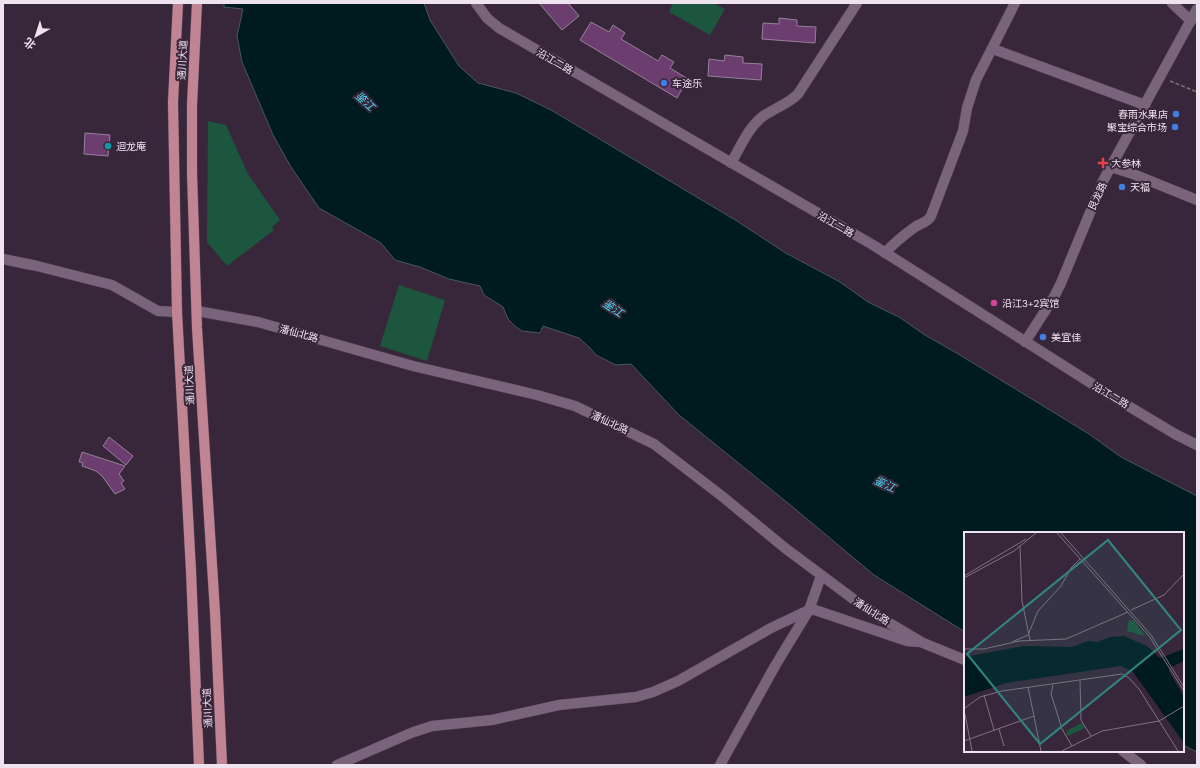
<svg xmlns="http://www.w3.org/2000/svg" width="1200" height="768" viewBox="0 0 1200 768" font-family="'DM Sans','Noto Sans SC',sans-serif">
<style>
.green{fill:#1d563f}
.water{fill:#001b20;stroke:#48575e}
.building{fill:#6b3e6f;stroke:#978199}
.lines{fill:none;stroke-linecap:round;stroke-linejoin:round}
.minor-casing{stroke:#554557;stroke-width:11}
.major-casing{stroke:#554557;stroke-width:11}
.path{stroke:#7c6c7d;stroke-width:1.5;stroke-dasharray:4 2;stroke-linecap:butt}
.minor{stroke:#79647b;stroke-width:10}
.major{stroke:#c18492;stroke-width:10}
.shop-dot{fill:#3f7fe0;stroke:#38263a;stroke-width:1.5}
.culture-dot{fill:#0f9aa8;stroke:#38263a;stroke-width:1.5}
.health-dot{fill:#e0444e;stroke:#38263a;stroke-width:1.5}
.hotel-dot{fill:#d1479c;stroke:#38263a;stroke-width:1.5}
.labels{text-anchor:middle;stroke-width:4;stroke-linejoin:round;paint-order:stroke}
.street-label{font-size:10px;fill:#f0e3f0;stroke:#38263a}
.poi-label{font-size:10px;fill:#f0e3f0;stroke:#38263a;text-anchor:start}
.water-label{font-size:11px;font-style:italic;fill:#4fdef5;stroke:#38263a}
.inset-road{fill:none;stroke:#827283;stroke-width:1}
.view{fill:#318682;fill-opacity:0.15;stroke:#318682;stroke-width:2}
.inset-edge{fill:none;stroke:#f0e3f0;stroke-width:2}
</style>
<rect width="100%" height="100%" fill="#38263a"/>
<g class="green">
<polygon points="673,3 713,3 725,9 710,35 669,12"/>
<polygon points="208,121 226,125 248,174 280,220 272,227 274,230 227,266 207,242"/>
<polygon points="399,285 445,300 427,361 380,346"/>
</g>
<polygon class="water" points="224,3 424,3 430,20 459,66 478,83 516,93 551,110 737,221 784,252 840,282 868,302 899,317 925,335 960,355 1089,434 1121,457 1197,496 1197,752 1183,745 1183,533 965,533 965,632 874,575 794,508 679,415 631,364 616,365 596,355 590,348 579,338 543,326 540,333 522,331 515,326 508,319 503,307 484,295 480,286 449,279 420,267 395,260 381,243 319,208 291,167 273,135 242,62 237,36 243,9 224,7"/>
<g class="building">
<polygon points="539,3 568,3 579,16 562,30"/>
<polygon points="779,18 797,20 797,26 816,27 815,43 762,39 763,23 779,24"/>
<polygon points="591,22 609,32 613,25 625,33 621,39 658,61 662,55 674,62 670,68 688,79 677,98 580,40"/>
<polygon points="725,55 743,57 743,63 762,64 761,80 708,76 709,59 724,61"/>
<polygon points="85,133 110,135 108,156 84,154"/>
<polygon points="109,437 133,456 126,465 103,446"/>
<polygon points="82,452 125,466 119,474 124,481 121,483 125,489 115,494 102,476 96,471 82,466 83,463 79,462"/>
</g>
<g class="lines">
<defs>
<g id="minor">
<polyline points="476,3 487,18 499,28 873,245 1105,392 1175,434 1197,445"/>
<polyline points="1172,3 1191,21"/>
<polyline points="993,49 1145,105"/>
<path d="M731 163C740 148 748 128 762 117 774 108 787 105 798 94L857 3"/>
<polyline points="1111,167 1133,174 1197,200"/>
<path d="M885 253C894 243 904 235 915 227 921 223 927 223 931 216L963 131 967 108 976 80 1015 3"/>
<polyline points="3,259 37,266 112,285 158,311 177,312"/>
<polyline points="197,311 258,322 413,366 537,395 575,406 654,444 723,497 785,548 856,601 881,618 923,643 965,660"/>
<polyline points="1025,342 1054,297 1061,283 1103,181 1197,9"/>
<polyline points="1123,751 1141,765"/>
<polyline points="337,765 411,733 432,726 492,720 559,705 636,697 653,692 678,681 771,628 809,610 815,610 907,641 919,642"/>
<polyline points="720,765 775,666 809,610 821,576"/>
</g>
<g id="major">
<polyline points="178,3 173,102 177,312 191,571 199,765"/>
<polyline points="197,3 192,105 192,173 197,328 215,612 222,765"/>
</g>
</defs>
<use href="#minor" class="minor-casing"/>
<use href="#major" class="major-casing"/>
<polyline class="path" points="1170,81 1197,92"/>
<use href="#minor" class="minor"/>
<use href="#major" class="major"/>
</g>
<g class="shop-dot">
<circle cx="664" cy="83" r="4"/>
<circle cx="1176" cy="114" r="4"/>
<circle cx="1175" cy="127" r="4"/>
<circle cx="1122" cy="187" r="4"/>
<circle cx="1043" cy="337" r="4"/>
</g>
<circle class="culture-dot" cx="108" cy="146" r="4"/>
<path class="health-dot" d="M1101 157h4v4h4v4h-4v4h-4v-4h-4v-4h4z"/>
<circle class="hotel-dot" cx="994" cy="303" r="4"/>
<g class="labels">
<g class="street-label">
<text transform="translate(182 60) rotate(-87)" y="4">通川大道</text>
<text transform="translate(555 61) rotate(30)" y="4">沿江二路</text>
<text transform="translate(1097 196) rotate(-65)" y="4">艮龙路</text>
<text transform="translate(836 224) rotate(30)" y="4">沿江二路</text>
<text transform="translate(299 333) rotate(15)" y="4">潘仙北路</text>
<text transform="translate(189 385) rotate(-93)" y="4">通川大道</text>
<text transform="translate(1111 395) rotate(31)" y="4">沿江二路</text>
<text transform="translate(610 422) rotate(25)" y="4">潘仙北路</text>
<text transform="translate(872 611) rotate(33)" y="4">潘仙北路</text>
<text transform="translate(207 708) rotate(-93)" y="4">通川大道</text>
</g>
<g class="poi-label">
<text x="672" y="87">车途乐</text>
<text x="1168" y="118" text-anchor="end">春雨水果店</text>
<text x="1167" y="131" text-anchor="end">聚宝综合市场</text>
<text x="116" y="150">迴龙庵</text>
<text x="1111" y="167">大参林</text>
<text x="1130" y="191">天福</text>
<text x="1002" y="307">沿江3+2宾馆</text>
<text x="1051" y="341">美宜佳</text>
</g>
<g class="water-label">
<text transform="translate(365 101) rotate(43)" y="4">鉴江</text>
<text transform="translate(613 308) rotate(34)" y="4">鉴江</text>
<text transform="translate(885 484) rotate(25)" y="4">鉴江</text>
</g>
</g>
<g transform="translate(964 532)">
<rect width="220" height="220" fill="#38263a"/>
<path d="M165 88 170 89 181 104 163 99ZM118 191 121 196 104 204 102 200 106 197Z" fill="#1d563f"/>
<path d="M160 104 183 114 196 126 220 117V129L205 136V139L220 165V211L169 140 157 134 42 151 0 165V125L60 114 108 115 124 109 133 110 146 105Z" fill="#001b20"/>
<path class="inset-road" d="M93 1 185 104 220 159M97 1 187 103 220 155M56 14 58 69 66 108M0 44 62 7M0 46 50 19 72 1M167 78 200 63 220 42M48 110 64 103 74 79 97 54 107 36 116 27M0 117H20L55 109 102 107 164 80M116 149 117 188 127 204M89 153 87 162 98 197 108 214M64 155 77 219M20 163 30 198M1 176 16 165 38 159 158 142 165 146 175 157 214 219M1 182 8 219M35 197 40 214M0 209 70 184M98 219 138 199 195 189 220 174"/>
<path class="view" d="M144 8 217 98 76 212 3 122Z"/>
<rect width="220" height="220" class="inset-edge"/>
</g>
<rect width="1200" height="768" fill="none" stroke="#f0e3f0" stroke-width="8"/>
<g transform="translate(36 36) rotate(219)" stroke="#38263a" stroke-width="3" paint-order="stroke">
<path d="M0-3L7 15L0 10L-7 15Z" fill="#f0e3f0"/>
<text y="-6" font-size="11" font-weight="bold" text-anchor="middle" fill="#f0e3f0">北</text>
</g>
</svg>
